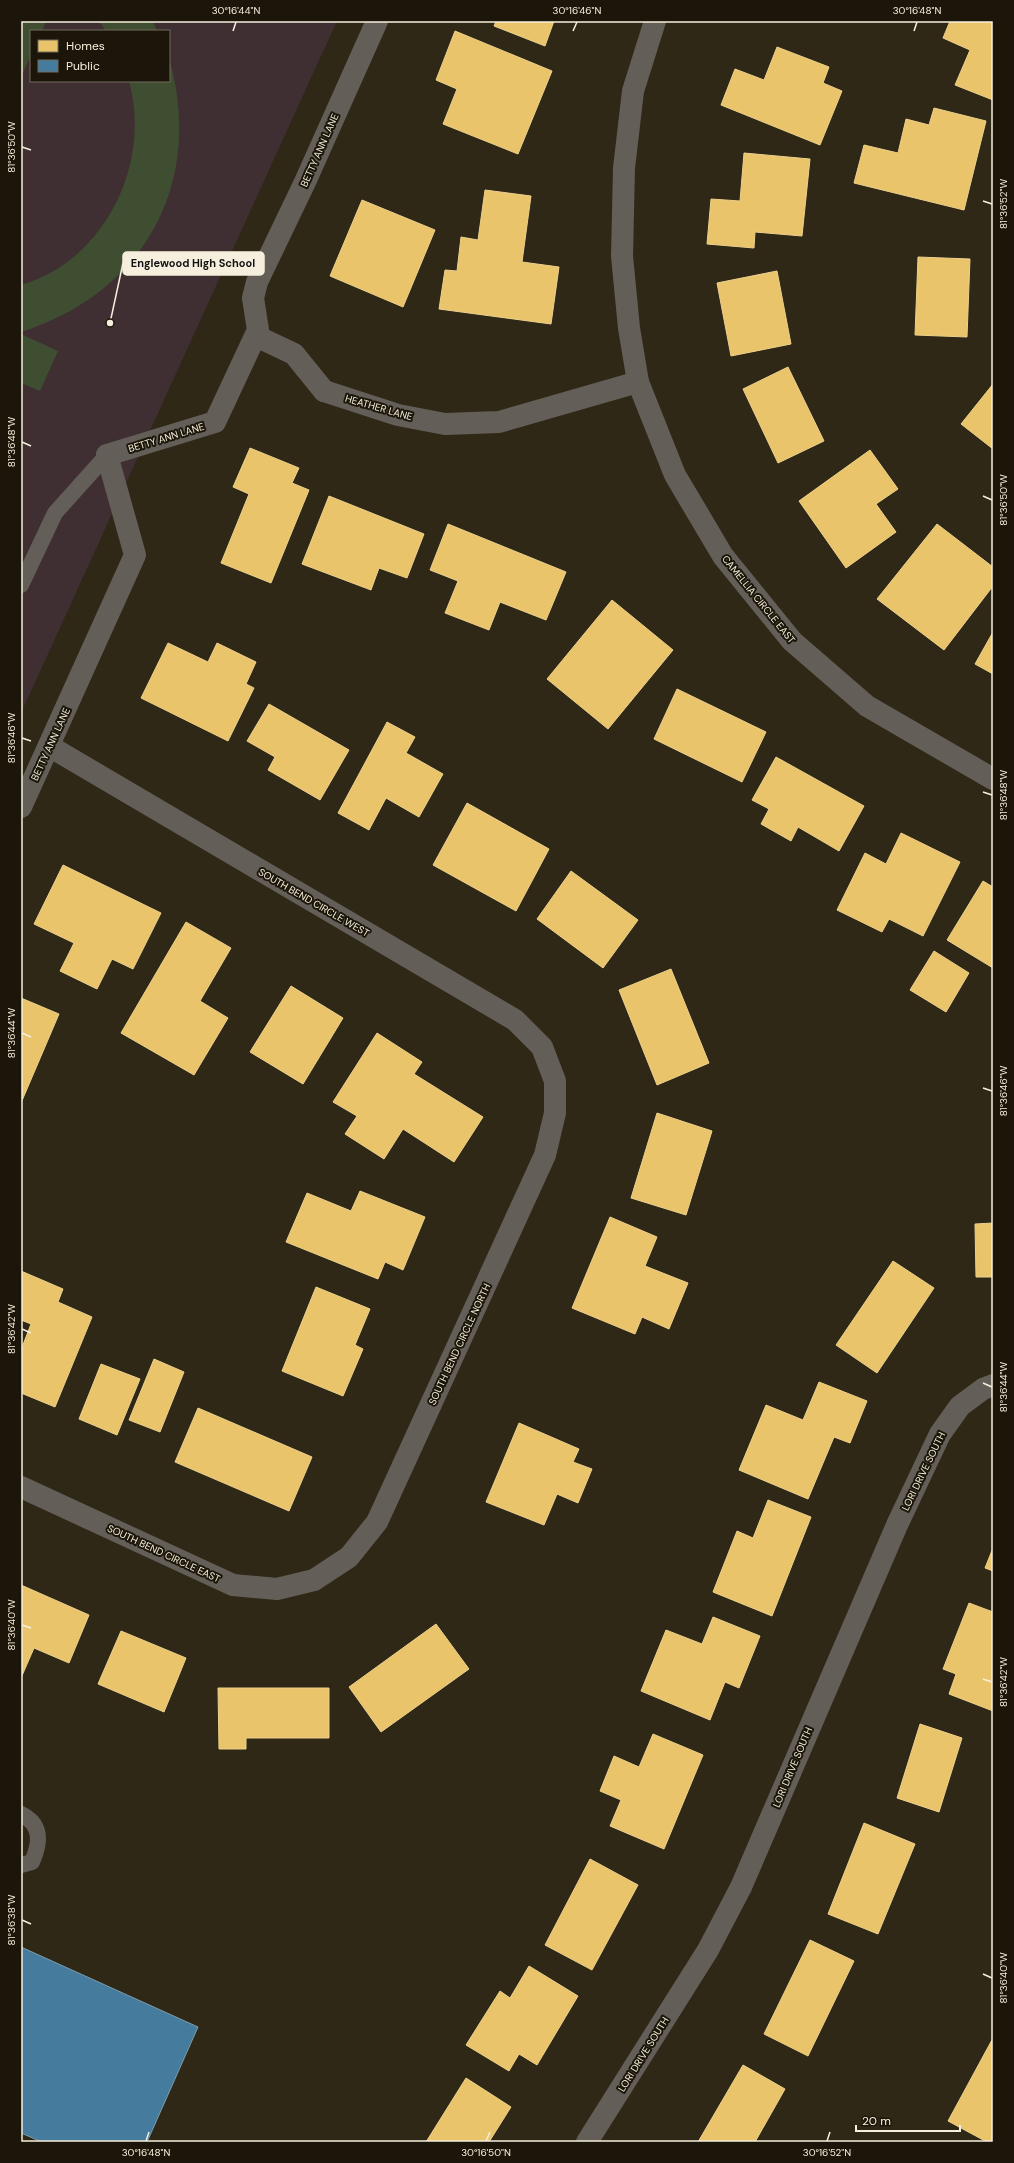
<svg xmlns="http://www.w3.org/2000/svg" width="1014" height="2163" viewBox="0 0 1014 2163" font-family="'DM Sans',sans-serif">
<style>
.education{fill:#3f2f33;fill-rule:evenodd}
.green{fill:#3f4d31}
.homes{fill:#e9c46a;stroke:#edd18c}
.public{fill:#457b9d;stroke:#7a9eb0}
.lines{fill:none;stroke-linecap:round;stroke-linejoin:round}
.service{stroke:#645e58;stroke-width:16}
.pedestrian{stroke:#645e58;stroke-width:22}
.minor{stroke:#645e58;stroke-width:22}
.ticks{fill:none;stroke:#f7efdd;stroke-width:1.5}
.labels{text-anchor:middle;stroke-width:4;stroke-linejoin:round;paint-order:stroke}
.street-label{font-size:10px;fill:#f7efdd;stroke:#1b1609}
.leader{fill:none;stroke:#f7efdd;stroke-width:1.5}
.callout-dot{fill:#f7efdd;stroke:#1b1609;stroke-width:1.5}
.callout{fill:#f7efdd;stroke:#f7efdd;stroke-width:1.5}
.callout-label{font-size:11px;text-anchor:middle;font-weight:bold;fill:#111}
.neatline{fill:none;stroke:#f7efdd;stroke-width:1.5}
.ticks-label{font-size:10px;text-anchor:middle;fill:#f7efdd}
</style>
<rect width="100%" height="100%" fill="#2f2817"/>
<path class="education" d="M21 21H337L21 713ZM31 31H169V81H31Z"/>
<g class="green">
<polygon points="21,21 46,21 42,31 31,31 31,55 21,77"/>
<polygon points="99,21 153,21 157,31 106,31"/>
<path d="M169 58C205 183 144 293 21 332V285C105 261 152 163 129 81H169Z"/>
<polygon points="21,334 58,351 40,391 21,383"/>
</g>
<g class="homes">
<polygon points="496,21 554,21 545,46 494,26"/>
<polygon points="950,21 993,21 993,100 955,85 970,50 943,38"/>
<polygon points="455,31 552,71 518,154 443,124 457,89 436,80"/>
<polygon points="777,47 829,67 823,83 842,91 820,145 721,105 735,69 764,80"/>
<polygon points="934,108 986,121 964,210 854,183 864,145 898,153 906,119 929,125"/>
<polygon points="744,153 810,159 802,236 755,232 754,248 707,244 711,199 740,201"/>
<polygon points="485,190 531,196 522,262 559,267 551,324 439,309 445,270 457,271 461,237 478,240"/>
<polygon points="362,200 435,230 403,307 330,276"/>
<polygon points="918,257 970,259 967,337 915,335"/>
<polygon points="777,271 791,344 731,356 717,283"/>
<polygon points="788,367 824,441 778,463 743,389"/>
<polygon points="993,384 993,449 961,424"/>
<polygon points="250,448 299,468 292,483 309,490 271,583 221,563 249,494 233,487"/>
<polygon points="870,450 898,489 876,504 896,532 846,568 799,501"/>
<polygon points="329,496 424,534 407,578 379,568 371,590 302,564"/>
<polygon points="448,524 566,572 546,620 500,602 489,630 445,613 458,581 430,570"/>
<polygon points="937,524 993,567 993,586 944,650 877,599"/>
<polygon points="612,600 673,650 608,729 547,679"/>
<polygon points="993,632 993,674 975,664"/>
<polygon points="168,643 208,662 217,643 256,662 246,684 254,688 228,741 141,698"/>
<polygon points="677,689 766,732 742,782 654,739"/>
<polygon points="269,704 349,750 320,800 268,770 275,757 247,741"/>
<polygon points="387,722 415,737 406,753 443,774 419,817 386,798 369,830 338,813"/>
<polygon points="776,757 864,806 839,851 798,827 791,841 761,824 769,809 752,800"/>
<polygon points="467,803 549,849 516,911 433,865"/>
<polygon points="901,833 960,862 923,936 889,919 882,932 837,910 865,853 886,864"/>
<polygon points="63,865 161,913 133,969 112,959 97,989 60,971 74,943 34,924"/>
<polygon points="571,871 638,920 603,968 537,919"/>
<polygon points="983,881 993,887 993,968 947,940"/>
<polygon points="186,922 231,948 200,1001 228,1018 194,1075 121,1033"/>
<polygon points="934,951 969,973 946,1012 910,990"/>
<polygon points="671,969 709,1063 657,1085 619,990"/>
<polygon points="291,986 343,1018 303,1084 250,1052"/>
<polygon points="21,998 59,1014 21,1103"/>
<polygon points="377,1033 422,1062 414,1074 483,1117 454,1162 403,1129 384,1159 345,1134 357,1116 333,1102"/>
<polygon points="657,1113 712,1131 686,1215 631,1198"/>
<polygon points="360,1191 425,1217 403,1270 385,1262 378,1279 286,1242 307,1193 351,1211"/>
<polygon points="610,1217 657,1237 645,1266 688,1283 669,1329 642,1317 635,1334 572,1308"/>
<polygon points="993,1223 993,1277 976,1277 975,1224"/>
<polygon points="893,1261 934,1288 877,1373 836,1345"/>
<polygon points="21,1271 63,1289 58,1302 92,1317 55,1407 21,1393 21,1350 31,1324 21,1320"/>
<polygon points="316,1287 370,1309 355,1345 363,1349 343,1396 282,1371"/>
<polygon points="154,1359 184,1372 160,1432 129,1420"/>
<polygon points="101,1364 140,1379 117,1435 79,1419"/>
<polygon points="819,1382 867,1401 850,1443 834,1437 808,1499 739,1470 766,1405 803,1420"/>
<polygon points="198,1408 312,1457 289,1511 175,1462"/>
<polygon points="519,1423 579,1449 573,1462 592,1469 578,1503 557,1494 544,1525 486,1502"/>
<polygon points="768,1500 811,1517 772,1616 713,1592 737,1531 753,1538"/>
<polygon points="993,1548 993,1571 985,1568"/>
<polygon points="21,1585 89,1615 69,1663 34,1648 21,1678"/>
<polygon points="969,1603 993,1612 993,1711 949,1694 956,1674 943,1669"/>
<polygon points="713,1617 760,1636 739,1688 725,1682 710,1720 641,1691 666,1630 702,1644"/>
<polygon points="436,1624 469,1669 381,1732 349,1687"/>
<polygon points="121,1631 186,1658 164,1712 98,1684"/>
<polygon points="218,1688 329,1688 329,1738 246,1738 246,1749 219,1749"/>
<polygon points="920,1724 962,1738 939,1812 897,1798"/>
<polygon points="653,1734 703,1755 664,1849 610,1826 621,1800 600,1791 614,1756 639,1767"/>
<polygon points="864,1823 915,1844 878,1934 828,1914"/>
<polygon points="590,1859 638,1885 592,1970 545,1945"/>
<polygon points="810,1940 854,1961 808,2056 764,2034"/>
<polygon points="529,1966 578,1996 537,2065 519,2054 509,2071 466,2045 500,1991 510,1998"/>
<polygon points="993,2038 993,2142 987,2142 948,2121"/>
<polygon points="743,2065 785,2089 755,2142 698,2142"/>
<polygon points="466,2078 511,2107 489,2142 426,2142"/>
</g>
<polygon class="public" points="21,1947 198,2027 147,2142 42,2142 21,2133"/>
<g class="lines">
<g class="service">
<polyline points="21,585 55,513 107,455"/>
<path d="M21 1814C43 1825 40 1844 32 1862L21 1865"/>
</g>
<g class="pedestrian">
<polyline points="256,336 294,354 324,391"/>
<polyline points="107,455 215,422 258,330 253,298 257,282 305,182 377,21"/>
</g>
<g class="minor">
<polyline points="655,21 633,91 624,168 622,256 629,328 638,382 675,475 723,556 792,641 867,706 993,779"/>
<polyline points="324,391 398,415 445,424 499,422 638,382"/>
<polyline points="21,807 135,555 107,455"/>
<polyline points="21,1487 233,1585 277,1589 314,1580 349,1557 377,1522 545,1155 555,1113 555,1081 542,1047 515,1020 49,746"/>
<polyline points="587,2142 708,1950 741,1887 897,1525 940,1434 960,1406 983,1389 993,1385"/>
</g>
</g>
<path class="ticks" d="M233 31 236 22M573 31 577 22M914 31 917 22M22 147 31 150M983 201 992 204M22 442 31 446M983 496 992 500M22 738 31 741M983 792 992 795M22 1033 31 1037M983 1088 992 1091M22 1329 31 1333M983 1383 992 1387M22 1625 31 1628M983 1679 992 1682M22 1920 31 1924M983 1974 992 1978M146 2141 149 2132M486 2141 490 2132M827 2141 830 2132"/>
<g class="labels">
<g class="street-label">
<text transform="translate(319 150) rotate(-66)" y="4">BETTY ANN LANE</text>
<text transform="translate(379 407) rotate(16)" y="4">HEATHER LANE</text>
<text transform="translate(166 437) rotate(-17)" y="4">BETTY ANN LANE</text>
<text transform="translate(759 599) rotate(51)" y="4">CAMELLIA CIRCLE EAST</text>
<text transform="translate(50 744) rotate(-65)" y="4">BETTY ANN LANE</text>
<text transform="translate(314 902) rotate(30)" y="4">SOUTH BEND CIRCLE WEST</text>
<text transform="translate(459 1344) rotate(-65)" y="4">SOUTH BEND CIRCLE NORTH</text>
<text transform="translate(923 1471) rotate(-64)" y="4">LORI DRIVE SOUTH</text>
<text transform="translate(164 1553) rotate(25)" y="4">SOUTH BEND CIRCLE EAST</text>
<text transform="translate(792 1767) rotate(-67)" y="4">LORI DRIVE SOUTH</text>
<text transform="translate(643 2054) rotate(-58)" y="4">LORI DRIVE SOUTH</text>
</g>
</g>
<path class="leader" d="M110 323L123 263"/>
<circle class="callout-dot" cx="110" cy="323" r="4"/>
<rect class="callout" x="123" y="252" width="141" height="23" rx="4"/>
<g class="callout-label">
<text x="193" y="267">Englewood High School</text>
</g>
<rect width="1014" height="2163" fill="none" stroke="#1b1609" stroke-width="44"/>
<rect x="30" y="30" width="140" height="52" fill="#1b1609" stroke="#736d5e"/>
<rect x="38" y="40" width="20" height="12" fill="#e9c46a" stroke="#736d5e"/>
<text x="66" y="50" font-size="12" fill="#f7efdd">Homes</text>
<rect x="38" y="60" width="20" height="12" fill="#457b9d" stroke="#736d5e"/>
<text x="66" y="70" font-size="12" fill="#f7efdd">Public</text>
<path d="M856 2125v6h104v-6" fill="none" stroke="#f7efdd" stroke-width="2"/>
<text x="862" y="2125" font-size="12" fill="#f7efdd" stroke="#1b1609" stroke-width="3" paint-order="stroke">20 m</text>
<rect x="22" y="22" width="970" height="2119" class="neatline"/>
<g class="ticks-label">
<text x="236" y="14">30°16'44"N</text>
<text x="577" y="14">30°16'46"N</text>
<text x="917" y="14">30°16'48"N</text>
<text transform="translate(11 147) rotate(-90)" y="4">81°36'50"W</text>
<text transform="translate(1003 204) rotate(-90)" y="4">81°36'52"W</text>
<text transform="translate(11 442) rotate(-90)" y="4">81°36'48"W</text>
<text transform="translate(1003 500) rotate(-90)" y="4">81°36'50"W</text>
<text transform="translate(11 738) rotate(-90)" y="4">81°36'46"W</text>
<text transform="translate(1003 795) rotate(-90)" y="4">81°36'48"W</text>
<text transform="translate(11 1033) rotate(-90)" y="4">81°36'44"W</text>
<text transform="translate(1003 1091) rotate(-90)" y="4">81°36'46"W</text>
<text transform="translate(11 1329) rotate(-90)" y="4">81°36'42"W</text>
<text transform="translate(1003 1387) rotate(-90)" y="4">81°36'44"W</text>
<text transform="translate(11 1625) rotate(-90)" y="4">81°36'40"W</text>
<text transform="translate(1003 1682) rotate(-90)" y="4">81°36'42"W</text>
<text transform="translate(11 1920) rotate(-90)" y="4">81°36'38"W</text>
<text transform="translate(1003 1978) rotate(-90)" y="4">81°36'40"W</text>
<text x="146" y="2156">30°16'48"N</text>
<text x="486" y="2156">30°16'50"N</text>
<text x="827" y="2156">30°16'52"N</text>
</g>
</svg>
